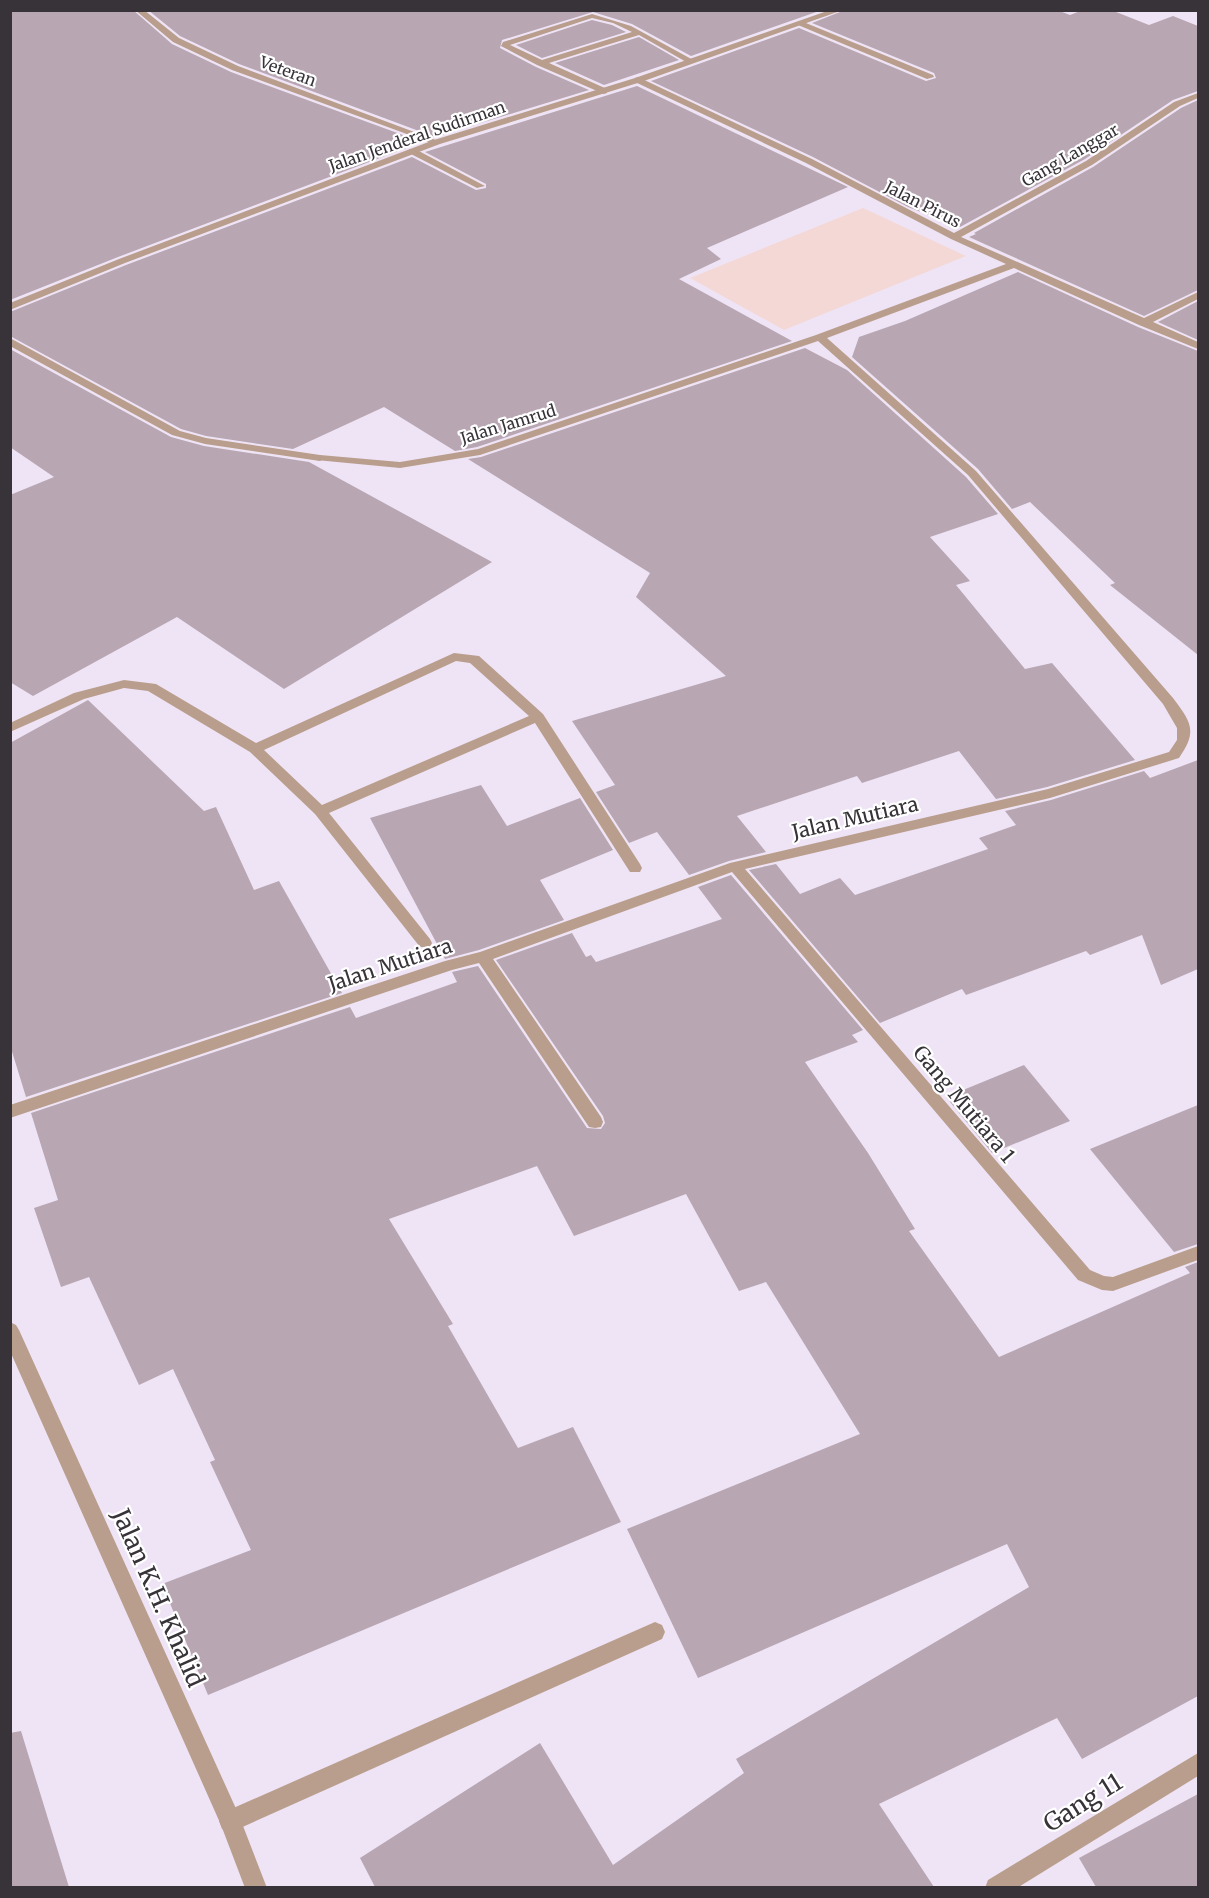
<svg xmlns="http://www.w3.org/2000/svg" width="1209" height="1898" viewBox="0 0 1209 1898" font-family="Merriweather,serif">
<style>
.education{fill:#f3d8d5}
.building{fill:#b8a6b2}
.lines{fill:none;stroke-linecap:round;stroke-linejoin:round}
.service{fill:#b99e8d;fill-rule:evenodd}
.minor{fill:#b99e8d;fill-rule:evenodd}
.tertiary{fill:#b99e8d;fill-rule:evenodd}
.labels{text-anchor:middle;stroke-width:4.5;stroke-linejoin:round;paint-order:stroke}
.far-street-label{font-size:16px;fill:#373339;stroke:#fff}
.street-label{font-size:20px;fill:#373339;stroke:#fff}
.near-street-label{font-size:24px;fill:#373339;stroke:#fff}
</style>
<rect width="100%" height="100%" fill="#efe4f6"/>
<polygon class="education" points="863,208 966,256 784,330 690,278"/>
<g class="building">
<polygon points="10,10 133,10 172,44 231,72 422,142 118,257 10,300"/>
<polygon points="148,10 822,10 691,56 632,24 593,12 502,40 500,48 536,67 589,90 435,137 239,64 180,36"/>
<polygon points="845,10 1057,10 1070,15 1083,10 1111,10 1149,25 1173,16 1198,26 1198,91 1173,100 1085,159 960,227 908,207 813,157 651,81 799,28 926,81 936,78 934,73 812,23"/>
<polygon points="592,20 612,25 626,32 542,58 516,45"/>
<polygon points="639,37 679,60 604,85 555,63"/>
<polygon points="637,86 848,187 707,248 721,259 679,279 792,341 477,447 455,451 384,407 293,449 206,436 181,429 10,336 10,312 126,265 412,157 476,190 486,188 486,184 425,152"/>
<polygon points="1198,100 1198,290 1144,316 969,237 976,234 974,233 1093,167 1181,108"/>
<polygon points="1018,272 1138,327 1198,351 1198,655 1110,585 1115,583 1030,502 1012,509 978,469 852,357 859,337 905,321"/>
<polygon points="1198,301 1198,340 1158,322"/>
<polygon points="805,348 847,370 966,477 998,514 930,537 970,581 956,585 1025,669 1052,663 1135,760 1047,787 996,799 959,751 862,783 857,776 737,816 766,852 729,861 689,875 657,832 629,843 596,792 615,785 572,721 726,676 636,597 650,573 468,459 481,457"/>
<polygon points="10,349 171,437 204,446 309,462 492,562 284,689 177,617 33,696 10,682 10,495 54,477 10,447"/>
<polygon points="88,700 204,811 216,807 254,890 279,881 342,993 26,1097 10,1045 10,743"/>
<polygon points="1198,760 1198,969 1161,985 1142,935 1090,955 1086,951 966,995 962,989 880,1023 749,870 776,864 800,894 840,878 855,895 988,849 979,838 1016,825 1005,811 1051,800 1144,771 1150,778"/>
<polygon points="481,785 507,826 580,798 613,850 540,880 564,920 479,950 445,959 370,818"/>
<polygon points="731,875 863,1030 852,1035 858,1042 805,1062 868,1153 915,1229 909,1231 999,1357 1190,1273 1185,1267 1198,1262 1198,1696 1082,1759 1057,1718 879,1804 934,1887 375,1887 360,1858 540,1743 613,1865 744,1773 736,1759 1029,1587 1007,1544 698,1678 627,1529 860,1434 766,1282 739,1291 686,1194 574,1236 537,1166 389,1219 453,1324 448,1326 518,1448 573,1427 621,1522 208,1695 162,1584 251,1550 210,1462 215,1460 173,1369 139,1385 89,1277 61,1287 34,1208 58,1200 31,1113 350,1007 356,1018 457,982 452,972 478,966 587,1128 601,1129 605,1123 603,1116 496,960 572,933 586,957 591,955 596,962 722,919 698,887"/>
<polygon points="1024,1065 1070,1121 992,1153 946,1097"/>
<polygon points="1198,1105 1198,1244 1174,1252 1090,1149"/>
<polygon points="21,1731 69,1887 10,1887 10,1733"/>
<polygon points="1198,1794 1198,1887 1096,1887 1079,1858"/>
</g>
<g class="lines">
<g class="service">
<path d="M592 14 631 26 695 61 688 63 639 35 549 63 607 89V93L604 94 537 65 501 46 503 42ZM592 18 613 23 632 32 542 60 510 45Z"/>
<polygon points="801,21 933,75 934,77 927,79 798,25 797,23"/>
<polygon points="10,338 180,431 206,438 320,455 326,458 320,461 205,444 172,435 10,346"/>
<path d="M454 653 479 656 543 714 640 864 642 868 640 872H630L535 723 329 813 430 939 432 943 430 947H420L315 814 250 752 148 691 124 688 84 699 10 732V723L74 693 124 680 156 684 256 743ZM456 661 470 663 529 716 322 805 264 750Z"/>
<polygon points="655,1622 662,1625 665,1632 662,1639 238,1829 230,1832 222,1829 219,1821 222,1813"/>
</g>
<g class="minor">
<polygon points="135,10 144,10 179,38 238,66 441,142 434,144 232,70 173,42"/>
<path d="M638 77 812 159 954 233 1086 161 1174 102 1198 93V98L1180 106 1092 165 961 237 1144 318 1198 292V299L1153 322 1198 342V349L1139 325 1014 268 827 338 976 471 1173 698C1191 722 1198 731 1179 758L1050 798 745 869 1090 1270 1104 1276 1113 1277 1198 1246V1260L1113 1291 1102 1290 1078 1280 732 872 493 959 601 1117 603 1122 601 1127 595 1128 589 1127 479 963 452 970 10 1118V1105L445 961 480 952 730 863 1048 789 1169 752 1177 740V728L1163 704 968 475 818 341 480 455 400 468 316 460 314 458 320 455 400 462 478 449 816 335 1006 264 951 239 806 163 635 82V78Z"/>
<polygon points="409,149 415,149 485,186 477,188 409,153"/>
<polygon points="1198,1753 1198,1776 1017,1888 985,1888 988,1880"/>
</g>
<g class="tertiary">
<polygon points="830,10 843,10 641,82 440,144 125,263 10,310 10,303 119,259 434,140 635,78"/>
<polygon points="10,1322 16,1325 19,1330 238,1813 267,1888 245,1888 221,1825 10,1351"/>
</g>
</g>
<g class="labels">
<g class="far-street-label">
<text transform="translate(288 71) rotate(20)" y="6">Veteran</text>
<text transform="translate(417 136) rotate(-19)" y="6">Jalan Jenderal Sudirman</text>
<text transform="translate(1070 155) rotate(-30)" y="6">Gang Langgar</text>
<text transform="translate(923 204) rotate(27)" y="6">Jalan Pirus</text>
<text transform="translate(508 424) rotate(-17)" y="6">Jalan Jamrud</text>
</g>
<g class="street-label">
<text transform="translate(855 818) rotate(-13)" y="7">Jalan Mutiara</text>
<text transform="translate(390 965) rotate(-18)" y="7">Jalan Mutiara</text>
<text transform="translate(964 1104) rotate(50)" y="7">Gang Mutiara 1</text>
</g>
<g class="near-street-label">
<text transform="translate(158 1598) rotate(66)" y="8">Jalan K.H. Khalid</text>
<text transform="translate(1083 1803) rotate(-32)" y="8">Gang 11</text>
</g>
</g>
<rect width="1209" height="1898" fill="none" stroke="#373339" stroke-width="24"/>
</svg>
